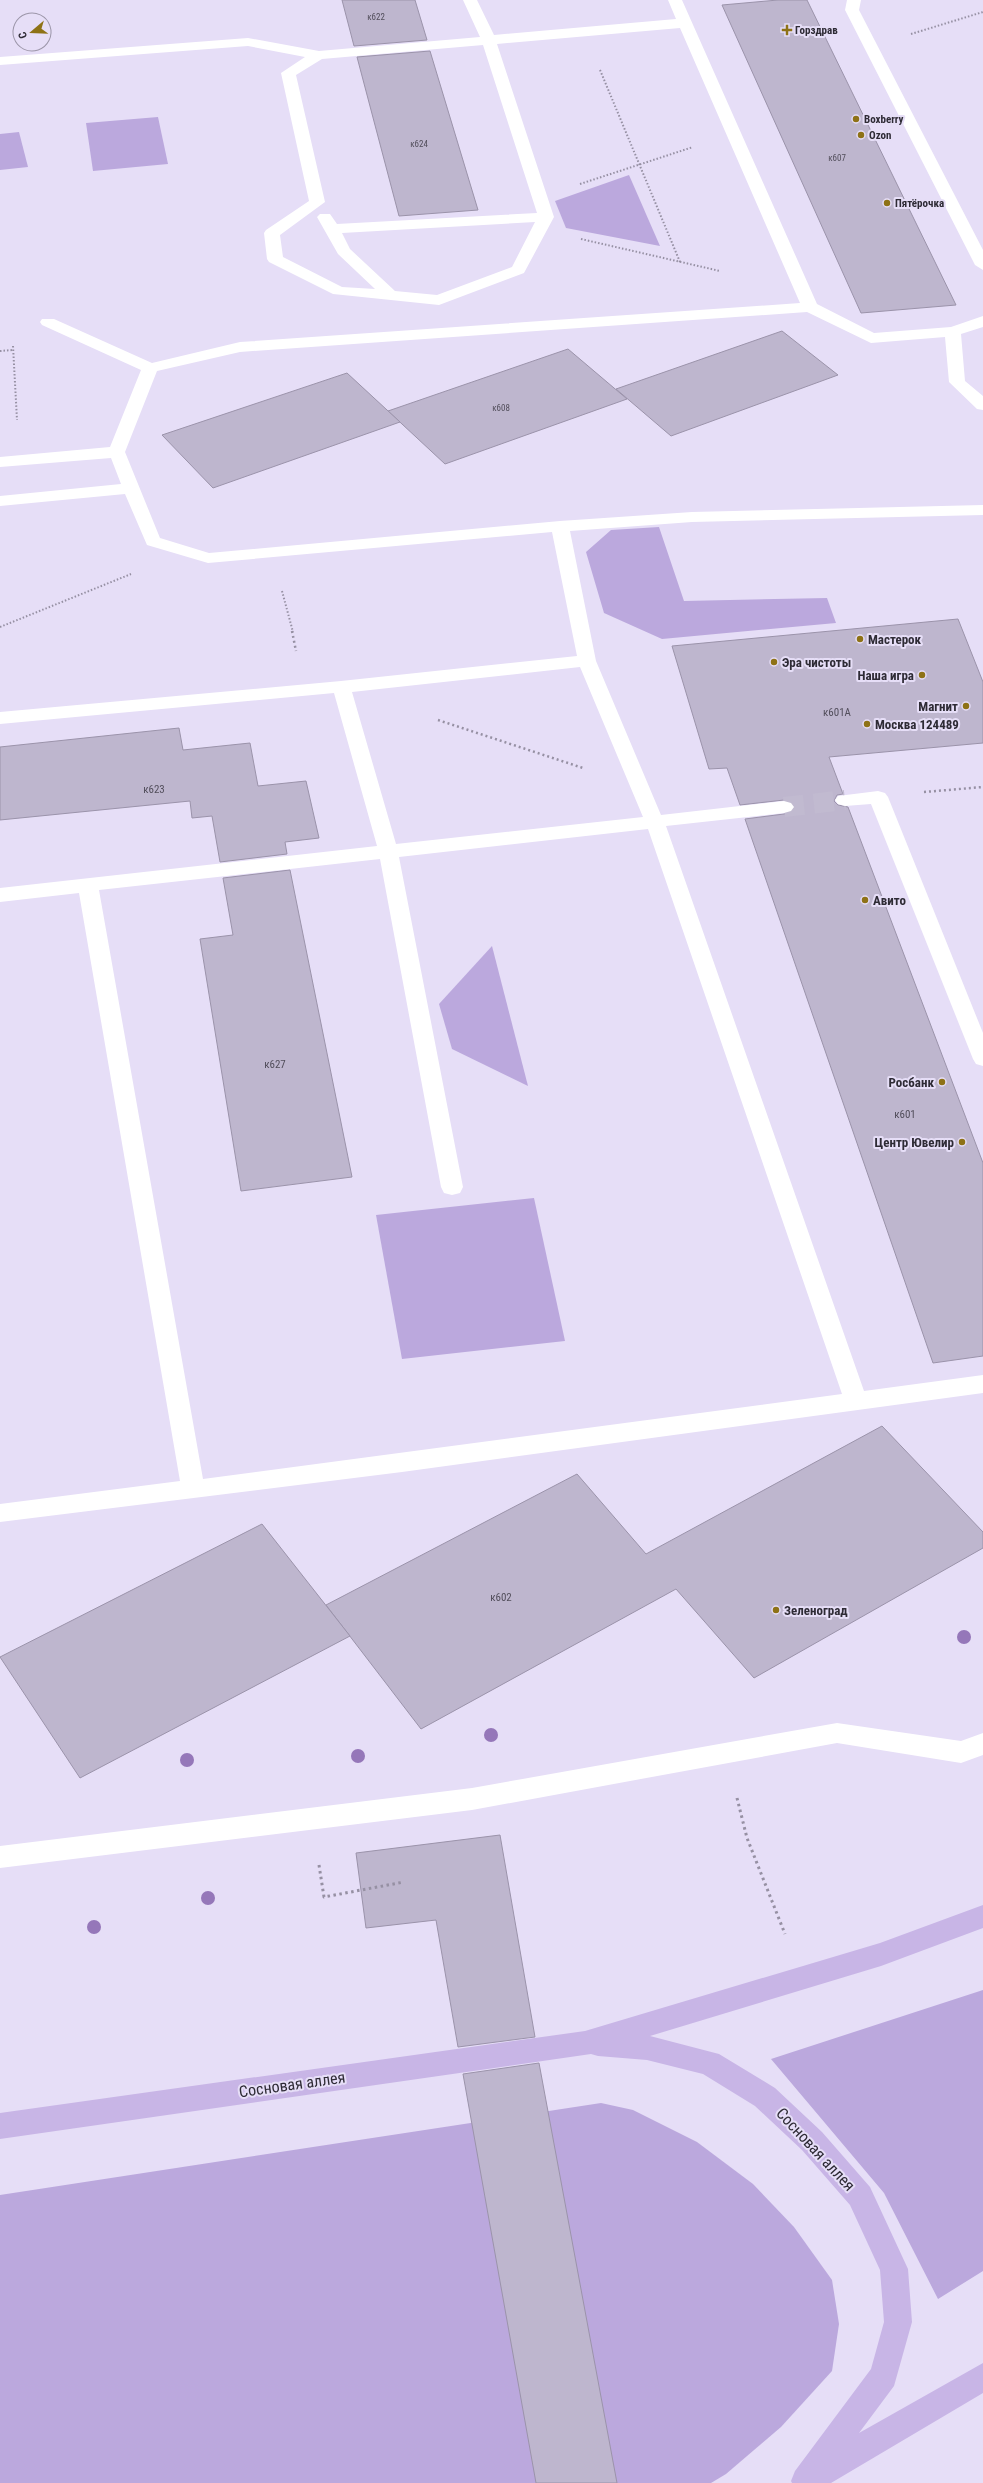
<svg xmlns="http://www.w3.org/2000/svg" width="983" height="2483" viewBox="0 0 983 2483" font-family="'Roboto Condensed',sans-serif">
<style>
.green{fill:#bba8dd}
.building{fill:#beb6ce;stroke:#9b93aa}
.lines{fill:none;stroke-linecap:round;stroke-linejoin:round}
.minor-tunnel{stroke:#c1bad0;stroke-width:20;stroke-dasharray:20 10;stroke-linecap:butt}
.path-far2{stroke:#9690a3;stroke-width:2;stroke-dasharray:1.5 2;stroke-linecap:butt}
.path-far1{stroke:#9690a3;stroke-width:2.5;stroke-dasharray:2 3;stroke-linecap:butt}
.path{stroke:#9690a3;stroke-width:3;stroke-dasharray:2.5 3.5;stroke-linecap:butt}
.minor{fill:#fff;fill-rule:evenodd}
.major{fill:#c8b5e6;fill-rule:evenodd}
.tree{fill:#9577b9}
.poi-dot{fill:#8e7216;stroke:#e6def7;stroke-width:1.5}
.labels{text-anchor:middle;stroke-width:4;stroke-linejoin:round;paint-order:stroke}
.far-number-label{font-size:9px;fill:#524e5b}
.far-poi-label{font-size:11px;font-weight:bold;fill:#2e2b35;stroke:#e6def7;text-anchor:start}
.number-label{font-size:11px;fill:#524e5b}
.poi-label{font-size:13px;font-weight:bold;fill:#2e2b35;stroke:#e6def7;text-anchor:start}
.near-street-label{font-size:16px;fill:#2e2b35;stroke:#e6def7}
</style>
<rect width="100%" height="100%" fill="#e6def7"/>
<g class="green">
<polygon points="158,117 168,164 93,171 86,123"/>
<polygon points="19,132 28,167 0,170 0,134"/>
<polygon points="629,175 660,246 566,228 555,201"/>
<polygon points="659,527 684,601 827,598 836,623 662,639 604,613 586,552 611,530"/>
<polygon points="492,946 528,1086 452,1049 439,1004"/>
<polygon points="534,1198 565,1341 402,1359 376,1215"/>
<polygon points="983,1990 983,2271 938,2299 884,2193 771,2059"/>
<polygon points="601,2103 633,2110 697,2142 753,2184 794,2227 832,2280 839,2324 832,2371 781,2427 726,2474 711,2483 0,2483 0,2195"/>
</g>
<g class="building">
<polygon points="342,0 415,0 427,40 354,46"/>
<polygon points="778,0 807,0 956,305 861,313 722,5"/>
<polygon points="430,51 478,210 399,216 357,57"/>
<polygon points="782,331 838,375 671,436 616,389"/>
<polygon points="568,349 627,399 445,464 388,411"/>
<polygon points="347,373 400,422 213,488 162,435"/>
<polygon points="958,619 983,682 983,743 829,757 843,794 837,795 834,801 838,805 848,807 983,1163 983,1356 933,1363 745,819 784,814 792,812 795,806 791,802 784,800 740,805 727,768 709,769 672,646"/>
<polygon points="179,728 183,750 250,743 258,786 306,781 319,838 285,842 287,854 220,862 212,816 192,818 190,801 0,820 0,747"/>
<polygon points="290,870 352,1177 241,1191 200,939 233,935 223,878"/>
<polygon points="882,1426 983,1532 983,1548 754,1678 676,1589 421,1729 326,1605 577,1474 646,1554"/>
<polygon points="262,1524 350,1636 80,1778 0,1657"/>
<polygon points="500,1835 535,2037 458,2047 436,1920 366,1928 356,1853"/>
<polygon points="539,2063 617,2483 536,2483 463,2074"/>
</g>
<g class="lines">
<polyline class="minor-tunnel" points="784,807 845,800"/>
<g class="path-far2">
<polyline points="911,34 983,12"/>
<polyline points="600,70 680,262"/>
<polyline points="580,184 693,147"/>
<polyline points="581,239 720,271"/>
<polyline points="13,346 17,420"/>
<polyline points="0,351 13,350"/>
<polyline points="282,591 293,632"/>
<polyline points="0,627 131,574"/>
</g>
<g class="path-far1">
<polyline points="292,631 296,651"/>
<polyline points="438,720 583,768"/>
<polyline points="924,792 983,787"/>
</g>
<g class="path">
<polyline points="737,1798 747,1838 785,1934"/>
<polyline points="319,1865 324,1897 404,1882"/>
</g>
<g class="minor">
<path d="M463 0H477L494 35 676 19 668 0H682L817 304 874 333 951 327 983 316V327L961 334 965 381 983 396V410L977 409 949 382 945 337 871 343 807 312 240 352 157 371 125 452 160 538 209 553 560 521 692 512 983 505V515L692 522 570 531 596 661 661 815 784 801 791 803 794 807 791 811 784 813 666 826 864 1391 983 1375V1393L402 1472 0 1522V1504L180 1481 79 893 0 902V888L377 846 334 693 0 724V712L341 681 577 656 552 532 208 563 147 545 125 494 0 506V496L121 484 111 458 0 467V457L110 447 141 370 42 325 40 322 42 319H54L152 363 240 342 800 303 680 28 497 44 554 217 524 273 439 305 333 294 269 262 267 259 264 233 266 230 309 201 281 73 305 57 248 46 0 65V57L248 38 319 51 480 37ZM483 45 537 213 337 224 330 214H320L317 217 338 254 375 289 342 287 283 257 280 235 325 202 296 75 322 59ZM535 222 512 267 437 295 395 291 350 249 342 233ZM580 667 643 817 396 844 352 692ZM648 829 842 1394 203 1479 99 890 380 859 441 1187 444 1193 452 1195 460 1193 463 1187 399 857Z"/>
<polygon points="847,0 861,0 859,10 983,250 983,270 975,265 845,10"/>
<polygon points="878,791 885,793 888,797 983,1033 983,1066 976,1064 973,1059 871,804 845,806 838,804 835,800 838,796"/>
<polygon points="837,1723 961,1741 983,1733 983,1755 961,1763 837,1743 472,1810 0,1868 0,1846 472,1788"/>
</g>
<polygon class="major" points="983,1905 983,1928 881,1966 650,2036 719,2054 775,2088 822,2132 870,2187 908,2269 912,2322 894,2386 859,2433 983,2363 983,2393 831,2483 792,2483 791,2481 795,2471 871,2369 884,2322 880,2270 850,2205 802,2150 755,2106 703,2074 647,2060 598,2056 591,2054 0,2139 0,2113 585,2031 880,1943"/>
</g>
<g class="tree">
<circle cx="964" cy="1637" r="7"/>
<circle cx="491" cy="1735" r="7"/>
<circle cx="358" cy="1756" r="7"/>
<circle cx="187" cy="1760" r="7"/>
<circle cx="208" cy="1898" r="7"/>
<circle cx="94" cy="1927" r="7"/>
</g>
<g class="poi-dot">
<path d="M785 24h4v4h4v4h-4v4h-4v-4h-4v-4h4z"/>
<circle cx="856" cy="119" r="4"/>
<circle cx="861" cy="135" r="4"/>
<circle cx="887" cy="203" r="4"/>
<circle cx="860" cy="639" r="4"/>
<circle cx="774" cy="662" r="4"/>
<circle cx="922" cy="675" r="4"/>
<circle cx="966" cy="706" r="4"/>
<circle cx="867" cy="724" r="4"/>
<circle cx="865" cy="900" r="4"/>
<circle cx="942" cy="1082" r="4"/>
<circle cx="962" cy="1142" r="4"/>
<circle cx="776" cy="1610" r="4"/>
</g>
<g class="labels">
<g class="far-number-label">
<text x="376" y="20">к622</text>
<text x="419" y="147">к624</text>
<text x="837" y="161">к607</text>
<text x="501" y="411">к608</text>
</g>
<g class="far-poi-label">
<text x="795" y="34">Горздрав</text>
<text x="864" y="123">Boxberry</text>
<text x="869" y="139">Ozon</text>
<text x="895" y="207">Пятёрочка</text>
</g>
<g class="number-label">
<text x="837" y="716">к601А</text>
<text x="154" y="793">к623</text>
<text x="275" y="1068">к627</text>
<text x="905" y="1118">к601</text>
<text x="501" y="1601">к602</text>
</g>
<g class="poi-label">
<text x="868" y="644">Мастерок</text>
<text x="782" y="667">Эра чистоты</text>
<text x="914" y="680" text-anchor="end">Наша игра</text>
<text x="958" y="711" text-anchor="end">Магнит</text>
<text x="875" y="729">Москва 124489</text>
<text x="873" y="905">Авито</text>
<text x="934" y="1087" text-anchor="end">Росбанк</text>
<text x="954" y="1147" text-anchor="end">Центр Ювелир</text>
<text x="784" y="1615">Зеленоград</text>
</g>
<g class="near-street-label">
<text transform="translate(292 2084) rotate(-8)" y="6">Сосновая аллея</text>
<text transform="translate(816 2149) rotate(47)" y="6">Сосновая аллея</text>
</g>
</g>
<g transform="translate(32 32) rotate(251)"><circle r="19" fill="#e6def7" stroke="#9c96a9"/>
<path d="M0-3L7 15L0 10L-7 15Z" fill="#8e7216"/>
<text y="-6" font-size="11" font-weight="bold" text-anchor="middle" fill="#2e2b35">С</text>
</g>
</svg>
